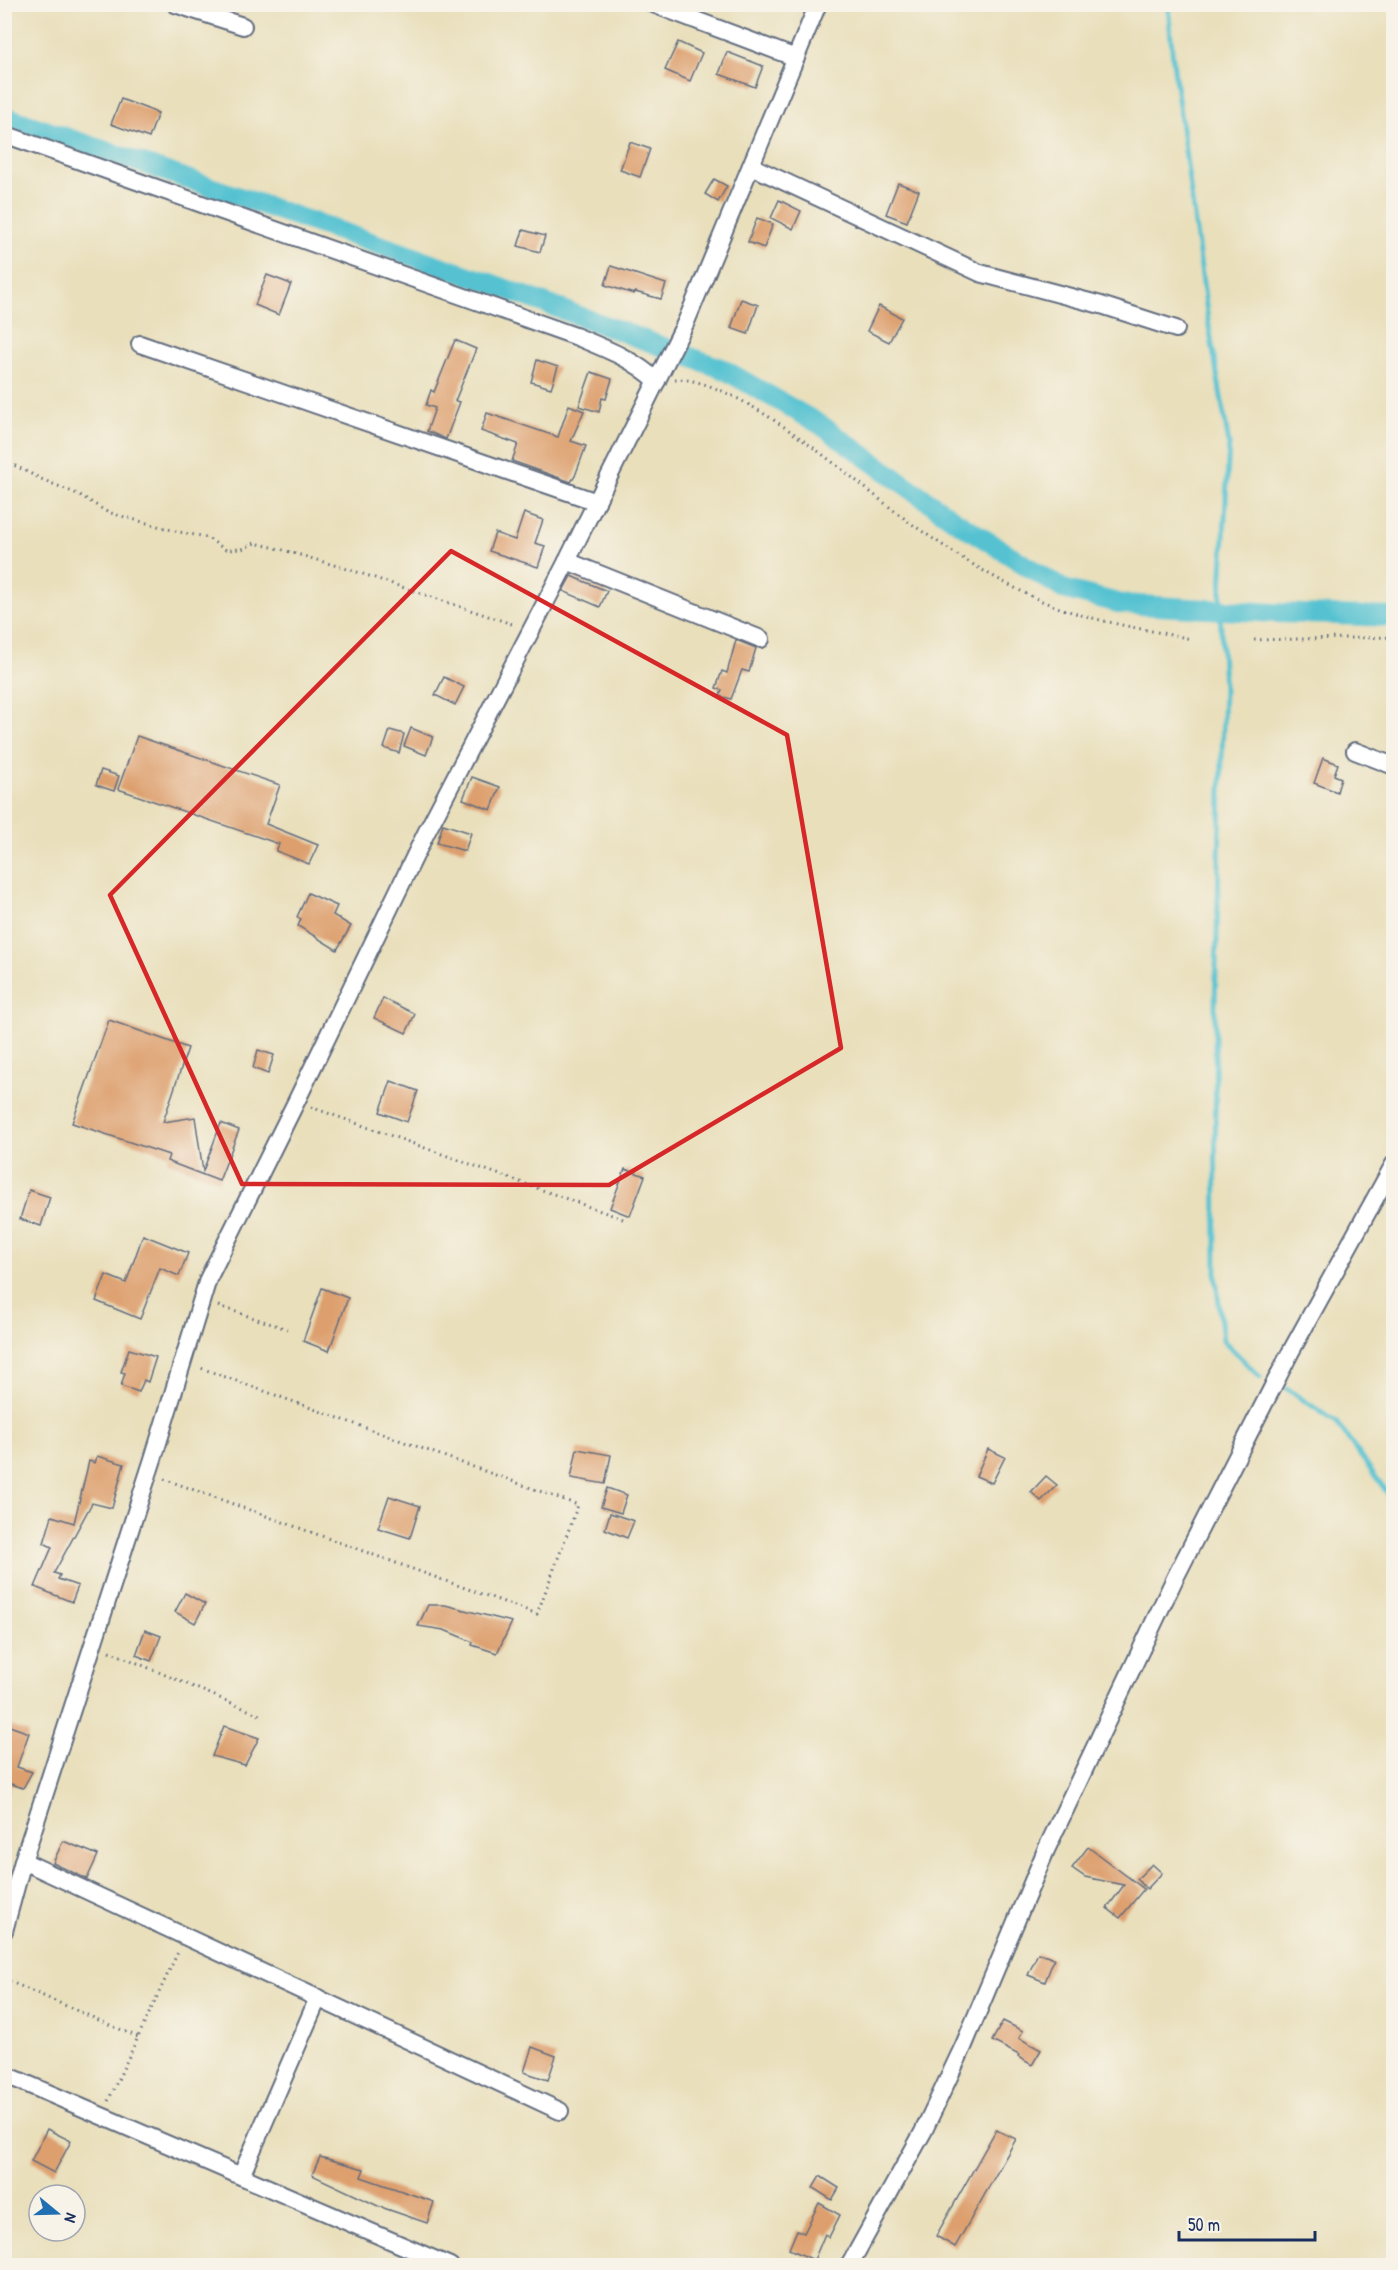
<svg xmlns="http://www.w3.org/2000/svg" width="1398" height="2270" viewBox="0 0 1398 2270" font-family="'Patrick Hand',sans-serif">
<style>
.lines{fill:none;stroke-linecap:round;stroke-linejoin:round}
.stream{stroke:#57c2d1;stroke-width:5}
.canal{stroke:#57c2d1;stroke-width:20}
.building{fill:#dd9f6d}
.minor-casing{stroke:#636d7f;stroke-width:20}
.path{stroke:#636d7f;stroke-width:3;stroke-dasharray:1.5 4.5;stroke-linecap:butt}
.minor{stroke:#fff;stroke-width:16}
.marked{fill:none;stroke:#d62828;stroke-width:4.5;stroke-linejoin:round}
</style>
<rect width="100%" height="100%" fill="#f7f3e8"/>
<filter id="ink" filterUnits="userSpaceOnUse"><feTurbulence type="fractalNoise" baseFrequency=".0167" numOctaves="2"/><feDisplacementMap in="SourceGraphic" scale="12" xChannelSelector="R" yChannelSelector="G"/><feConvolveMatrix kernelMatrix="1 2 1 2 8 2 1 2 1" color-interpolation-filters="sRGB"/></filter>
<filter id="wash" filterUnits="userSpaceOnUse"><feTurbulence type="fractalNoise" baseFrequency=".008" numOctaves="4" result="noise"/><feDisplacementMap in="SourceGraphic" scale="24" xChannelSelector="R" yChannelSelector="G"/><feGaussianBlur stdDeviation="1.35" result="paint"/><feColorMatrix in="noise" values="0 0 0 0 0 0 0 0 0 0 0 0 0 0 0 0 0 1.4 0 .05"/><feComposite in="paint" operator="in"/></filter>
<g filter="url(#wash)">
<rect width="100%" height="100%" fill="#e9dfbb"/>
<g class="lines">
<g class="stream">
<polyline points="1168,4 1173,61 1208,320 1229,444 1220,610 1224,687 1215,1004 1216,1277 1223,1340 1260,1377"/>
<polyline points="1287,1389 1336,1422 1394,1502"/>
</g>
<polyline class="canal" points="4,116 487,282 723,369 821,425 953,519 1063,589 1122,604 1275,613 1394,617"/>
</g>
<g id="blocks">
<g class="building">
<polygon points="678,42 702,53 690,81 665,70"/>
<polygon points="727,52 763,66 755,87 719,74"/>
<polygon points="121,99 158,113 149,138 111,124"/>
<polygon points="630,142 650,149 640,177 620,170"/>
<polygon points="714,179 727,186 718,202 705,194"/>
<polygon points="898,183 919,191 907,222 886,214"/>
<polygon points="779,200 801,211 793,229 771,218"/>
<polygon points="757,218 773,224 764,248 748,242"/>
<polygon points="523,230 545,236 540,252 518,246"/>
<polygon points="611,266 666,284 661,299 635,292 634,294 605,285"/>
<polygon points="267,275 291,284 279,315 255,305"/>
<polygon points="741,299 758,305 748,334 731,328"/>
<polygon points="879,306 902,318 889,342 867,331"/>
<polygon points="455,340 476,349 455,401 460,402 446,439 427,431 435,408 426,405 431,390 434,392"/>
<polygon points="537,360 558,367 551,388 531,382"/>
<polygon points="591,372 612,379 606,399 602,398 599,412 579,406"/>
<polygon points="569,405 584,411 571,441 586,446 575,476 571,482 512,461 518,444 481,431 487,413 558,437"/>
<polygon points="524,513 543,520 535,543 545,546 538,567 489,551 495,533 515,540"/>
<polygon points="571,576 607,591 600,607 563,591"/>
<polygon points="736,640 756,648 749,672 742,670 731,699 720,696 722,690 716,688 722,671 727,673"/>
<polygon points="444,677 464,687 455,705 435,695"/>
<polygon points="411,728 433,737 426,755 404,746"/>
<polygon points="390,730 404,734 399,753 384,748"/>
<polygon points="137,736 280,785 266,824 318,845 309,864 276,851 279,844 118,789"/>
<polygon points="1323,758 1338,764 1334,775 1341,778 1337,792 1314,783"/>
<polygon points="101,770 119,776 114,791 96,785"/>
<polygon points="472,777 500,787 491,810 463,799"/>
<polygon points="443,824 471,833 465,851 437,843"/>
<polygon points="308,893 337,906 333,915 351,926 337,950 298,926 301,919 297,917"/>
<polygon points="383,998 415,1014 406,1033 374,1018"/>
<polygon points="109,1020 188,1048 163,1122 195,1117 203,1171 221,1123 239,1130 219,1181 167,1161 169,1155 72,1123"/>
<polygon points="258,1050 274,1055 268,1074 253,1068"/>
<polygon points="391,1081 418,1091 407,1122 380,1112"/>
<polygon points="625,1169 645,1176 630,1216 610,1208"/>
<polygon points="29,1190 50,1197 41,1226 20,1219"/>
<polygon points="143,1235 188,1253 179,1276 160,1268 140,1319 96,1301 106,1275 126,1283"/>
<polygon points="322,1288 348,1298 329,1351 303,1341"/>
<polygon points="129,1349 156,1357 148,1382 144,1380 139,1392 121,1386 125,1373 121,1372"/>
<polygon points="577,1449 611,1455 605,1484 571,1478"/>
<polygon points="988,1449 1005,1457 992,1483 976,1476"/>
<polygon points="97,1456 124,1464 112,1508 92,1503 54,1573 60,1575 58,1579 78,1586 72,1602 35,1587 52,1547 44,1543 52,1516 74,1523 89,1461 95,1463"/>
<polygon points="1046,1476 1057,1485 1041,1501 1031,1492"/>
<polygon points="607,1488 627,1495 621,1513 601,1507"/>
<polygon points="389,1496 420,1506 410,1538 378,1528"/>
<polygon points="610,1513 634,1521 627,1538 605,1529"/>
<polygon points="185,1593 205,1604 195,1623 175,1612"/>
<polygon points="428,1605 445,1605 512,1622 497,1653 472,1645 473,1642 444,1630 418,1626"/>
<polygon points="145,1630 161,1636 151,1661 136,1655"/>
<polygon points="4,1724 29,1733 17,1767 32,1772 23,1788 11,1784 6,1796 4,1796"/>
<polygon points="224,1726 259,1738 245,1765 212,1756"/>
<polygon points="63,1841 98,1855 87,1879 53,1863"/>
<polygon points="1088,1847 1144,1889 1120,1918 1107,1908 1124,1885 1085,1877 1072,1868"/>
<polygon points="1152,1864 1162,1873 1147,1889 1137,1879"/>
<polygon points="1038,1953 1054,1959 1045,1982 1028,1975"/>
<polygon points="1003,2021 1023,2031 1019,2038 1041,2050 1032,2065 1018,2057 1019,2055 992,2041"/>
<polygon points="532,2047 556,2056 548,2080 524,2072"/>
<polygon points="47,2129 71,2141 54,2173 31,2161"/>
<polygon points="996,2130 1016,2139 955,2247 936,2236"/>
<polygon points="320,2157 364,2169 361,2177 434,2202 427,2223 378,2206 312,2175"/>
<polygon points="820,2176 839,2188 832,2200 813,2188"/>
<polygon points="819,2203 840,2215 829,2237 825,2234 814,2260 789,2249 797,2230 804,2233"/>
</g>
</g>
</g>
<g filter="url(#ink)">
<use href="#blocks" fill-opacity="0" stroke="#636d7f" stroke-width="1.5"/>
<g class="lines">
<defs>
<g id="minor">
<polyline points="175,4 243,26"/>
<polyline points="653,4 796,58"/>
<path d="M4 134 575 336C606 349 632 358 657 381"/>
<polyline points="751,166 980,273 1101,305 1176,329"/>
<polyline points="140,344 597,502"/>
<polyline points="567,561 761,639"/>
<polyline points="1355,751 1394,766"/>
<polyline points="23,1861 560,2111"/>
<polyline points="4,1931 23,1861 153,1459 208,1279 296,1102 426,833 567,561 686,322 818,4"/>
<polyline points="4,2074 450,2266"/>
<polyline points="241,2176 318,1998"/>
<polyline points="849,2266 923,2132 964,2045 1046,1850 1175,1578 1290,1353 1394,1164"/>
</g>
</defs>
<use href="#minor" class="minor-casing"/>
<g class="path">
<path d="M675 379C740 378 856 483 909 522 947 549 987 575 1029 595 1079 620 1136 627 1191 639"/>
<polyline points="4,460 41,479 80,495 107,512 179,532 206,537 226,550 242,549 255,543 280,549 354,571 515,625"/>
<polyline points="1254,640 1394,637"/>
<polyline points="311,1107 623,1219"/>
<polyline points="218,1306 287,1329"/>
<polyline points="164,1479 537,1614 578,1505 198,1367"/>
<polyline points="109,1651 262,1716"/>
<polyline points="4,1979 138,2037"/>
<polyline points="108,2101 178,1952"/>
</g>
<use href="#minor" class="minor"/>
</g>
</g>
<path class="marked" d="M451 551 787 735 841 1048 609 1185 242 1184 110 895Z"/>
<rect width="1398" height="2270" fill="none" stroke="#f7f3e8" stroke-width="24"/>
<g transform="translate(57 2213) rotate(109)"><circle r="28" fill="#f7f3e8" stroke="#9fa5b1" stroke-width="1.5"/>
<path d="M0-4.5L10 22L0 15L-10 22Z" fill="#1f6fb2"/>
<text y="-9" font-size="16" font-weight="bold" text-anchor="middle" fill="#1b2f5e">N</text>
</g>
<path d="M1179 2231v9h136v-9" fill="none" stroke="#1b2f5e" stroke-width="3"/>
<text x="1188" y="2231" font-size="18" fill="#1b2f5e" stroke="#f7f3e8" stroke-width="4.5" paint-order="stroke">50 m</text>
</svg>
